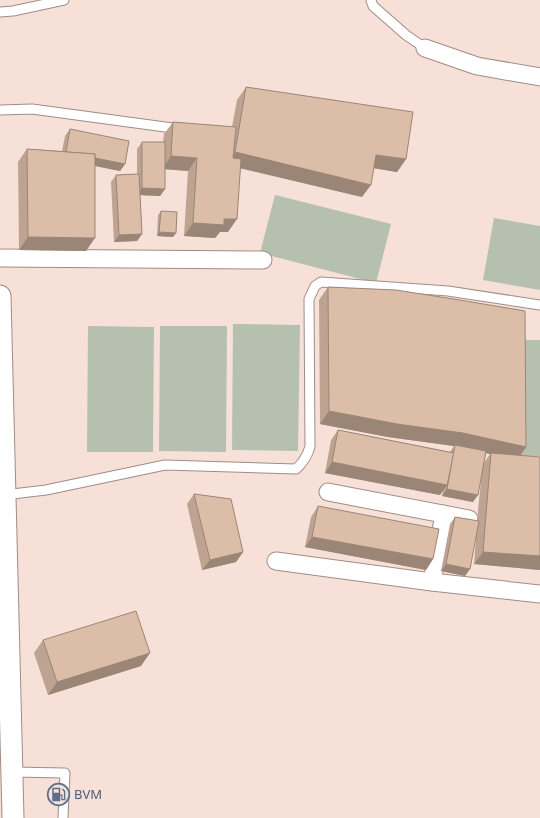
<svg xmlns="http://www.w3.org/2000/svg" width="540" height="818" viewBox="0 0 540 818" font-family="'Noto Sans',sans-serif">
<style>
.green{fill:#b5c0ae}
.lines{fill:none;stroke-linecap:round;stroke-linejoin:round}
.service-casing{stroke:#a18c84;stroke-width:11}
.minor-casing{stroke:#a18c84;stroke-width:19}
.tertiary-casing{stroke:#a18c84;stroke-width:23}
.service{stroke:#fff;stroke-width:9}
.minor{stroke:#fff;stroke-width:17}
.tertiary{stroke:#fff;stroke-width:21}
.wall{fill:#bda390;fill-rule:evenodd}
.shaded-wall{fill:#9a8576}
.building{fill:#dcbea8;stroke:#9a8576}
.labels{text-anchor:middle;stroke-width:3;stroke-linejoin:round;paint-order:stroke}
.service-label{font-size:13px;fill:#4e5e75;stroke:#f7e0d7;text-anchor:start}
</style>
<rect width="100%" height="100%" fill="#f7e0d7"/>
<g class="green">
<polygon points="275,195 391,224 376,283 260,253"/>
<polygon points="494,218 540,226 540,290 483,280"/>
<polygon points="233,324 300,325 298,451 232,450"/>
<polygon points="88,326 154,327 153,452 87,452"/>
<polygon points="160,326 227,326 226,452 159,451"/>
<polygon points="518,340 540,340 540,456 521,456"/>
</g>
<g class="lines">
<defs>
<g id="service">
<polyline points="371,0 373,6 406,35 425,48"/>
<polyline points="0,12 13,11 64,0"/>
<polyline points="0,110 32,109 180,129"/>
<path d="M4 495 46 490 165 465 296 469C304 462 307 456 310 447L309 299 315 286 321 282 448 291 540 305"/>
<polyline points="12,772 65,773 63,818"/>
</g>
<g id="minor">
<polyline points="425,48 477,66 540,77"/>
<polyline points="0,258 263,260"/>
<polyline points="328,492 469,519"/>
<polyline points="276,561 432,582 540,594"/>
<polyline points="432,582 444,514"/>
</g>
<polyline id="tertiary" points="0,296 13,818"/>
</defs>
<use href="#service" class="service-casing"/>
<use href="#minor" class="minor-casing"/>
<use href="#tertiary" class="tertiary-casing"/>
<use href="#service" class="service"/>
<use href="#minor" class="minor"/>
<use href="#tertiary" class="tertiary"/>
</g>
<g class="wall">
<polygon points="246,87 406,159 397,172 373,168 362,197 241,168 228,232 220,232 215,238 184,236 188,171 165,169 165,189 160,196 140,195 142,234 137,241 114,242 111,182 116,175 137,174 137,149 142,142 163,142 164,134 173,122 232,127 237,100"/>
<polygon points="70,129 125,164 120,171 95,166 86,251 19,250 18,162 27,149 62,151 65,136"/>
<polygon points="161,211 176,233 173,237 157,236 158,215"/>
<path d="M328 287 526 447 520 456 540 570 474 564 476 538 465 576 441 571 450 524 455 517 477 521 481 480 473 502 442 496 443 491 440 495 325 473 331 440 338 430 450 452 454 446 388 437 320 424 319 300ZM486 453 490 454 484 463Z"/>
<polygon points="194,494 243,552 236,562 202,570 187,504"/>
<polygon points="318,506 433,559 426,570 305,547 311,517"/>
<polygon points="43,640 141,666 48,695 34,653"/>
</g>
<g class="shaded-wall">
<polygon points="66,152 125,164 120,171 61,159"/>
<polygon points="235,152 371,185 362,197 226,165"/>
<polygon points="376,155 406,159 397,172 367,167"/>
<polygon points="171,156 197,158 188,171 162,169"/>
<polygon points="142,188 165,189 160,196 137,195"/>
<polygon points="224,219 237,219 228,232 220,232 215,238 184,236 193,223"/>
<polygon points="159,232 176,233 173,237 157,236"/>
<polygon points="142,234 137,241 114,242 119,235"/>
<polygon points="28,237 95,238 86,251 19,250"/>
<polygon points="329,411 463,433 526,447 517,460 491,453 490,454 454,446 388,437 320,424"/>
<polygon points="332,462 447,485 440,495 325,473"/>
<polygon points="447,489 478,495 473,502 442,496"/>
<polygon points="312,537 433,559 426,570 305,547"/>
<polygon points="243,552 236,562 202,570 210,560"/>
<polygon points="483,552 540,556 540,570 474,564"/>
<polygon points="446,564 470,569 465,576 441,571"/>
<polygon points="150,653 141,666 48,695 57,682"/>
</g>
<g class="building">
<polygon points="246,87 413,112 406,159 376,155 371,185 235,152"/>
<polygon points="173,122 236,127 233,158 241,159 237,219 224,219 224,225 193,223 197,158 171,156"/>
<polygon points="70,129 129,141 125,164 95,158 95,154 66,152"/>
<polygon points="142,142 165,142 165,189 142,188"/>
<polygon points="27,149 95,154 95,238 28,237"/>
<polygon points="139,174 142,234 119,235 116,175"/>
<polygon points="161,211 177,212 176,233 159,232"/>
<polygon points="328,287 396,290 460,300 525,311 526,447 463,433 397,424 329,411"/>
<polygon points="338,430 454,453 447,485 332,462"/>
<polygon points="455,445 486,451 478,495 447,489"/>
<polygon points="491,453 540,457 540,556 483,552"/>
<polygon points="194,494 231,499 243,552 210,560"/>
<polygon points="318,506 439,529 433,559 312,537"/>
<polygon points="455,517 479,521 470,569 446,564"/>
<polygon points="136,611 150,653 57,682 43,640"/>
</g>
<defs>
<symbol id="fuel-ring" viewBox="-11 -11 22 22"><circle r="9.5" fill="#f7e0d7" stroke="#5c6f8a" stroke-width="1.5"/><path d="M-5.5-6h7V0h2V4h1.3V-2.5L3-4.5l.8-.8L6-3V5H2.5V1h-1V6h-7ZM-4.2-4.7v3.2H.2V-4.7Z" fill="#5c6f8a"/></symbol>
</defs>
<g fill-rule="evenodd">
<use href="#fuel-ring" x="46" y="782" width="25" height="25"/>
</g>
<g class="labels">
<g class="service-label">
<text x="74" y="799">BVM</text>
</g>
</g>
</svg>
